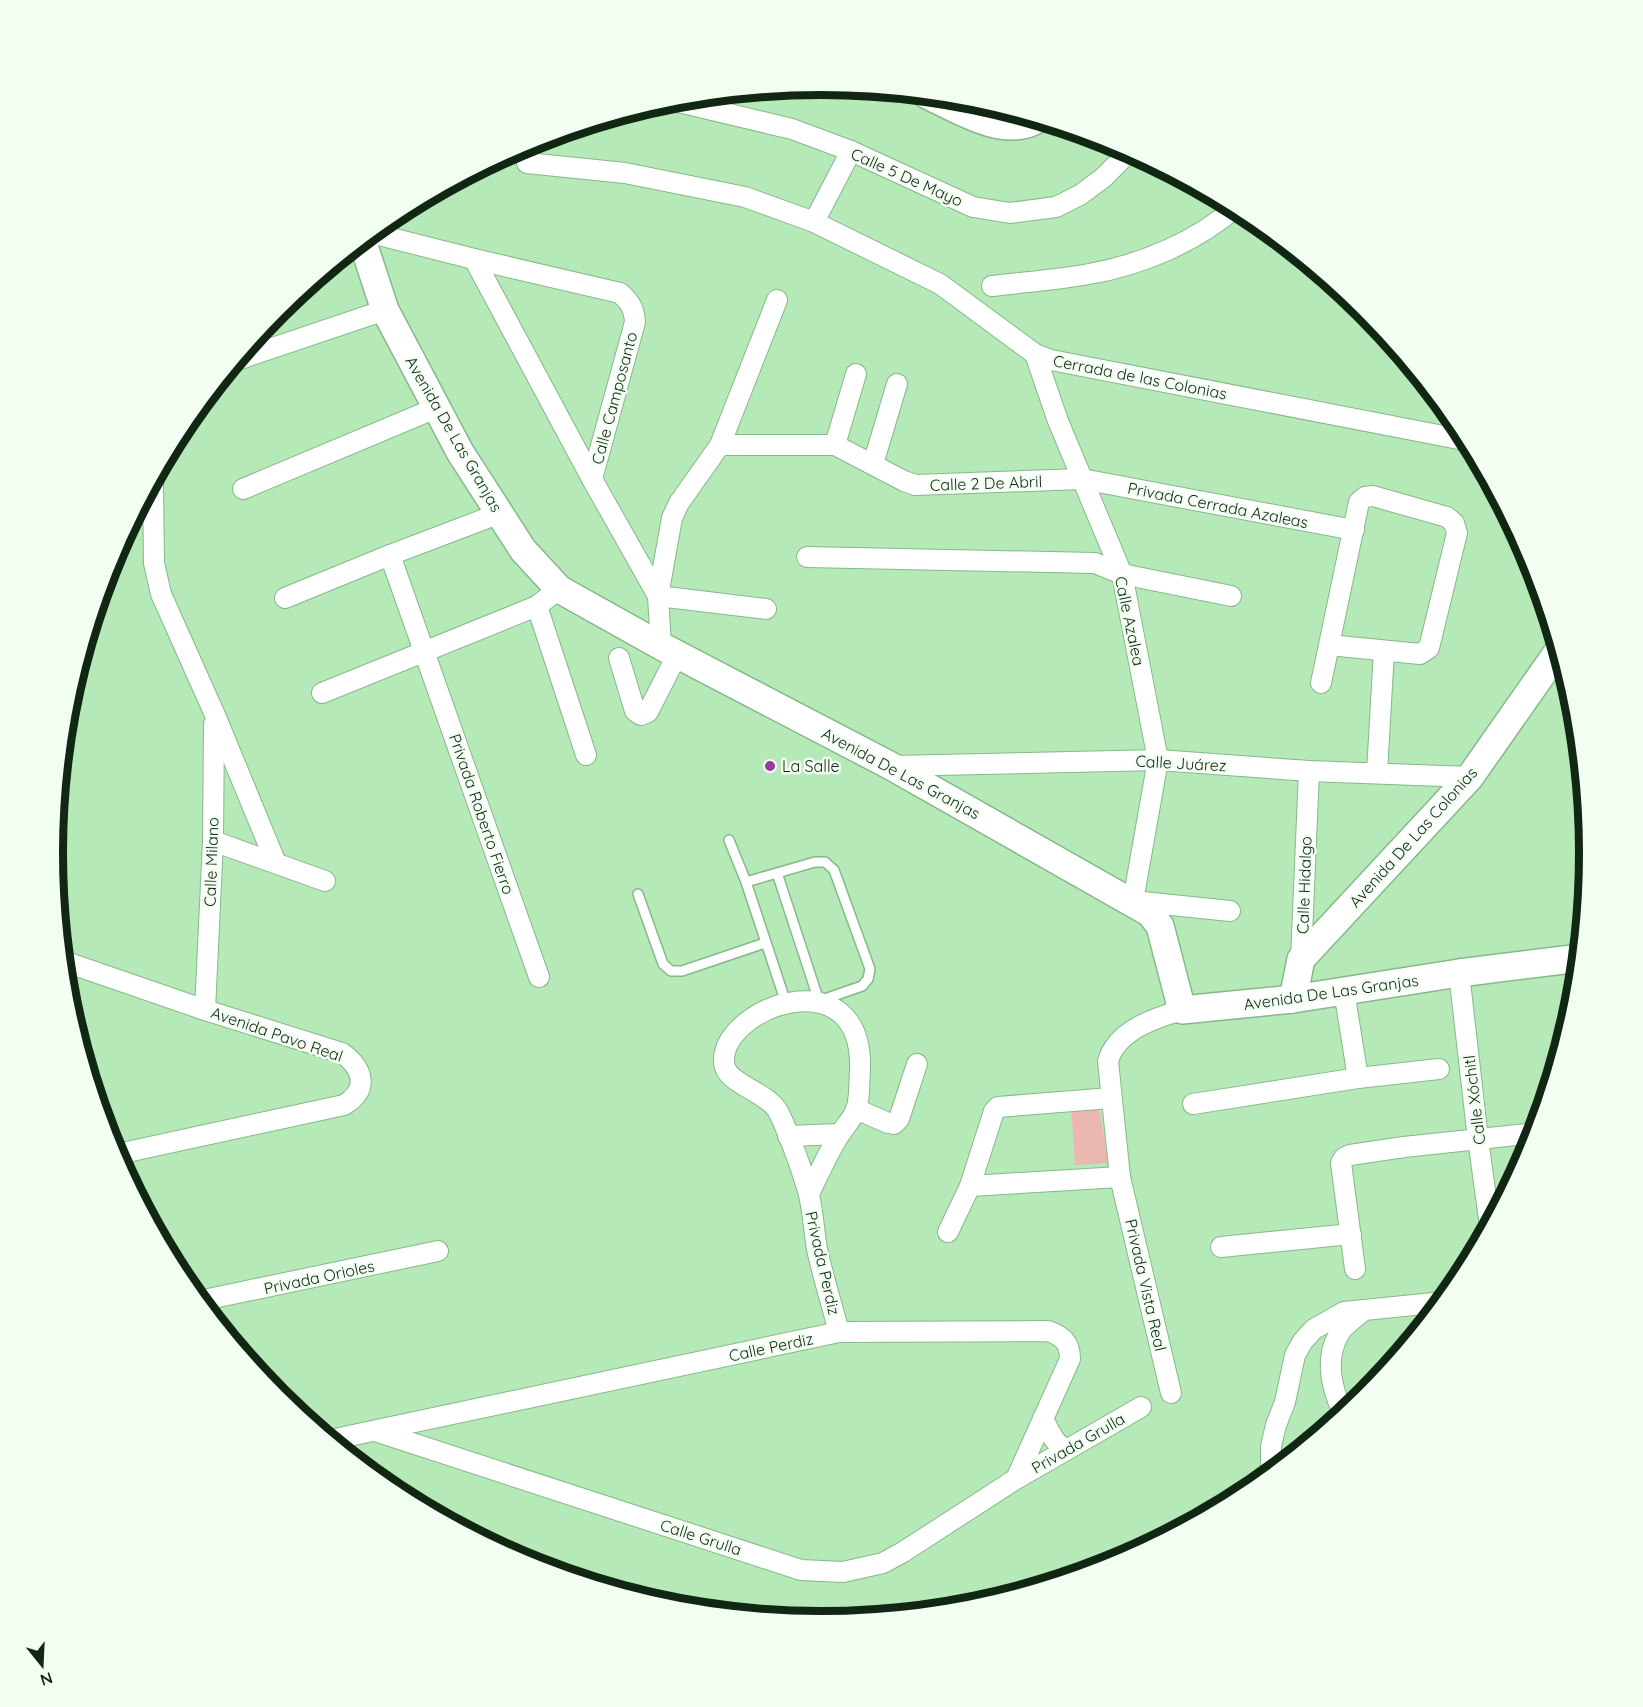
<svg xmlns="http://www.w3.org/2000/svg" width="1643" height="1707" viewBox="0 0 1643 1707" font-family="Quicksand,sans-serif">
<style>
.green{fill:#edb7b1}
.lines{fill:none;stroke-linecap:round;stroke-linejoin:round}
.lane-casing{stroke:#86b989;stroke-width:12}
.street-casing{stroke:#86b989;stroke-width:22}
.secondary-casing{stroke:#86b989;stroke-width:30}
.lane{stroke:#fff;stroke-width:9}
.street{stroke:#fff;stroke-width:20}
.secondary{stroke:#fff;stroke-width:27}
.poi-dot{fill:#9a389f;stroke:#f3fef3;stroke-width:2}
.labels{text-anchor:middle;stroke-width:5;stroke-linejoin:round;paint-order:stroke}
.street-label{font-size:16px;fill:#112613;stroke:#f3fef3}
.poi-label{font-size:16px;fill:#112613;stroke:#f3fef3;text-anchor:start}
.rim{fill:none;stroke:#112613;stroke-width:8}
</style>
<rect width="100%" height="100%" fill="#b5e9b7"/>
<polygon class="green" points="1098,1103 1109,1163 1075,1165 1071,1105"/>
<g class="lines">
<defs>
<g id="lane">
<polyline points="729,840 746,882 786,1003"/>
<polyline points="746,882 815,862 825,862 834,870 870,969 868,979 862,986 819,1001 777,873"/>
<polyline points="638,894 663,964 671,971 682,971 765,943"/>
</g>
<g id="street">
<polyline points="670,100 792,129 851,151 973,207 1010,213 1056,207 1080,195 1103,178 1130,151"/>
<polyline points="527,163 625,173 745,197 814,222 940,284 1035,354 1051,360 1469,441"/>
<polyline points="814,222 851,151"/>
<path d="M371 233 474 259 620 293C630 302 634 308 635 322L592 479"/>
<polyline points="474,259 592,479 658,596 766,609"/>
<path d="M992 286C1024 282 1057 280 1089 274 1141 265 1196 242 1236 207"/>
<polyline points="1035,354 1058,421 1122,574 1158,760 1133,901 1230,911"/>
<polyline points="237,360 385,310"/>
<polyline points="720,445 835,445 904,481 915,485 1082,479 1354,530"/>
<polyline points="835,445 856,374"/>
<polyline points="873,464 897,384"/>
<polyline points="153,482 154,563 161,594 215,715 276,863"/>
<polyline points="243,489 436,408"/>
<polyline points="390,555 539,977"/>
<polyline points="807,557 1095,563 1122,574 1231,596"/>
<polyline points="285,598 390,555 498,514"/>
<polyline points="537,606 586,755"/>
<polyline points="661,646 658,596 672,518 679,503 720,445 777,300"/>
<polyline points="619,658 635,711 641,715 648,712 677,655"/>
<polyline points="1321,683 1359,502 1365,497 1373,496 1447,517 1454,523 1457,533 1429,648 1420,654 1329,645"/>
<polyline points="322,693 537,606 559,589"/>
<polyline points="891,766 1158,760 1309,771 1470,777"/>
<polyline points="1377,772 1384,651"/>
<polyline points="213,841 325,881"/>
<polyline points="1301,959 1309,771"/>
<path d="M63 961 205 1010 342 1053C364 1069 369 1090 344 1105L127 1152H113"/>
<polyline points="1459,973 1478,1139 1490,1226"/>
<polyline points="205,1010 213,841 214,724"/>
<polyline points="1358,1078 1439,1069"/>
<polyline points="1193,1104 1358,1078 1344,991"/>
<polyline points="856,1109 888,1123 894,1124 899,1119 917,1064"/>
<polyline points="788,1136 840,1134"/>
<polyline points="970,1186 1120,1177"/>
<path d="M809 1194C819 1174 828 1152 840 1134 846 1125 854 1117 857 1107 860 1095 859 1082 860 1070 864 955 720 1007 724 1063 725 1084 769 1092 779 1113 789 1134 803 1172 809 1195 813 1212 814 1231 817 1249 823 1277 832 1305 839 1332"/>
<polyline points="948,1232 970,1186 994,1111 998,1107 1111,1098"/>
<polyline points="1221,1247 1351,1234"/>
<polyline points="1355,1269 1341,1163 1344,1158 1350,1155 1404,1147 1536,1133"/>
<polyline points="199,1301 438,1251"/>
<path d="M1171 1393 1120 1177 1108 1061C1117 1030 1155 1018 1182 1010"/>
<path d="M1344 1415C1332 1390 1324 1359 1339 1334 1344 1325 1355 1318 1363 1311"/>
<path d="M1043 1418C1049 1431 1054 1443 1066 1450"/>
<polyline points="375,1431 801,1570 843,1572 883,1563 903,1552 1016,1479 1141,1407"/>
<path d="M330 1440 839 1332 1048 1331C1063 1336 1070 1343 1070 1359L1016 1479"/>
<polyline points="1271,1474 1271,1446 1276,1425 1285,1402 1295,1355 1303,1341 1314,1329 1344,1312 1444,1302"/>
</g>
<g id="secondary">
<path d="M927 95C958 109 1004 140 1038 119"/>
<polyline points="362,240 385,310 460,452 523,550 559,589 661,646 891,766 1150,913 1160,926 1182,1010 1293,999 1459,973 1580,958"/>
<polyline points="1293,999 1301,959 1470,777 1559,650"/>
</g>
</defs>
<use href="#lane" class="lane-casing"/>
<use href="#street" class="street-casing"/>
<use href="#secondary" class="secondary-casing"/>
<use href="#lane" class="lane"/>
<use href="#street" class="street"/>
<use href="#secondary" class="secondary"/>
</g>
<circle class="poi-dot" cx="770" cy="766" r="6"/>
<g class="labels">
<g class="street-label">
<text transform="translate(907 177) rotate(24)" y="6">Calle 5 De Mayo</text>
<text transform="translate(1140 377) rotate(11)" y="6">Cerrada de las Colonias</text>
<text transform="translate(614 398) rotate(-75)" y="6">Calle Camposanto</text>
<text transform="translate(454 434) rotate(60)" y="6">Avenida De Las Granjas</text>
<text transform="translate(986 483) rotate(-2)" y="6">Calle 2 De Abril</text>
<text transform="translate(1218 505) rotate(11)" y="6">Privada Cerrada Azaleas</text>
<text transform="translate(1130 621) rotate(78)" y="6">Calle Azalea</text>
<text transform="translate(1181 763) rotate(3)" y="6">Calle Juárez</text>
<text transform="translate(901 773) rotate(28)" y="6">Avenida De Las Granjas</text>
<text transform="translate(482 814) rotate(71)" y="6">Privada Roberto Fierro</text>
<text transform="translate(1413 837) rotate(-48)" y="6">Avenida De Las Colonias</text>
<text transform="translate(211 862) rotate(-88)" y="6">Calle Milano</text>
<text transform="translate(1304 885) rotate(-88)" y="6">Calle Hidalgo</text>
<text transform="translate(1331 992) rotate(-8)" y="6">Avenida De Las Granjas</text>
<text transform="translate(277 1034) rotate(19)" y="6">Avenida Pavo Real</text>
<text transform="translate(1474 1100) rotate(-97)" y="6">Calle Xóchitl</text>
<text transform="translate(823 1263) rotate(77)" y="6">Privada Perdiz</text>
<text transform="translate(319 1277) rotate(-12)" y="6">Privada Orioles</text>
<text transform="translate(1146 1285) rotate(77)" y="6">Privada Vista Real</text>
<text transform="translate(771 1347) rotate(-12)" y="6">Calle Perdiz</text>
<text transform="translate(1078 1443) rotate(-30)" y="6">Privada Grulla</text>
<text transform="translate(701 1537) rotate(18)" y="6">Calle Grulla</text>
</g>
<g class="poi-label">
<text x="782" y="772">La Salle</text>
</g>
</g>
<path d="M0 0H1643V1707H0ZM63 853a758 758 0 1 1 1516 0a758 758 0 1 1-1516 0Z" fill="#f3fef3" fill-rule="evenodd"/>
<path class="rim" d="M63 853a758 758 0 1 1 1516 0a758 758 0 1 1-1516 0Z"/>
<g transform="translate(42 1665) rotate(162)" stroke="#f3fef3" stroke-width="4.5" paint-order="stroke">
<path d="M0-4.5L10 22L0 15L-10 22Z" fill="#112613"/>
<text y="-9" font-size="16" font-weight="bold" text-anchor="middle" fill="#112613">N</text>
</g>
</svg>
